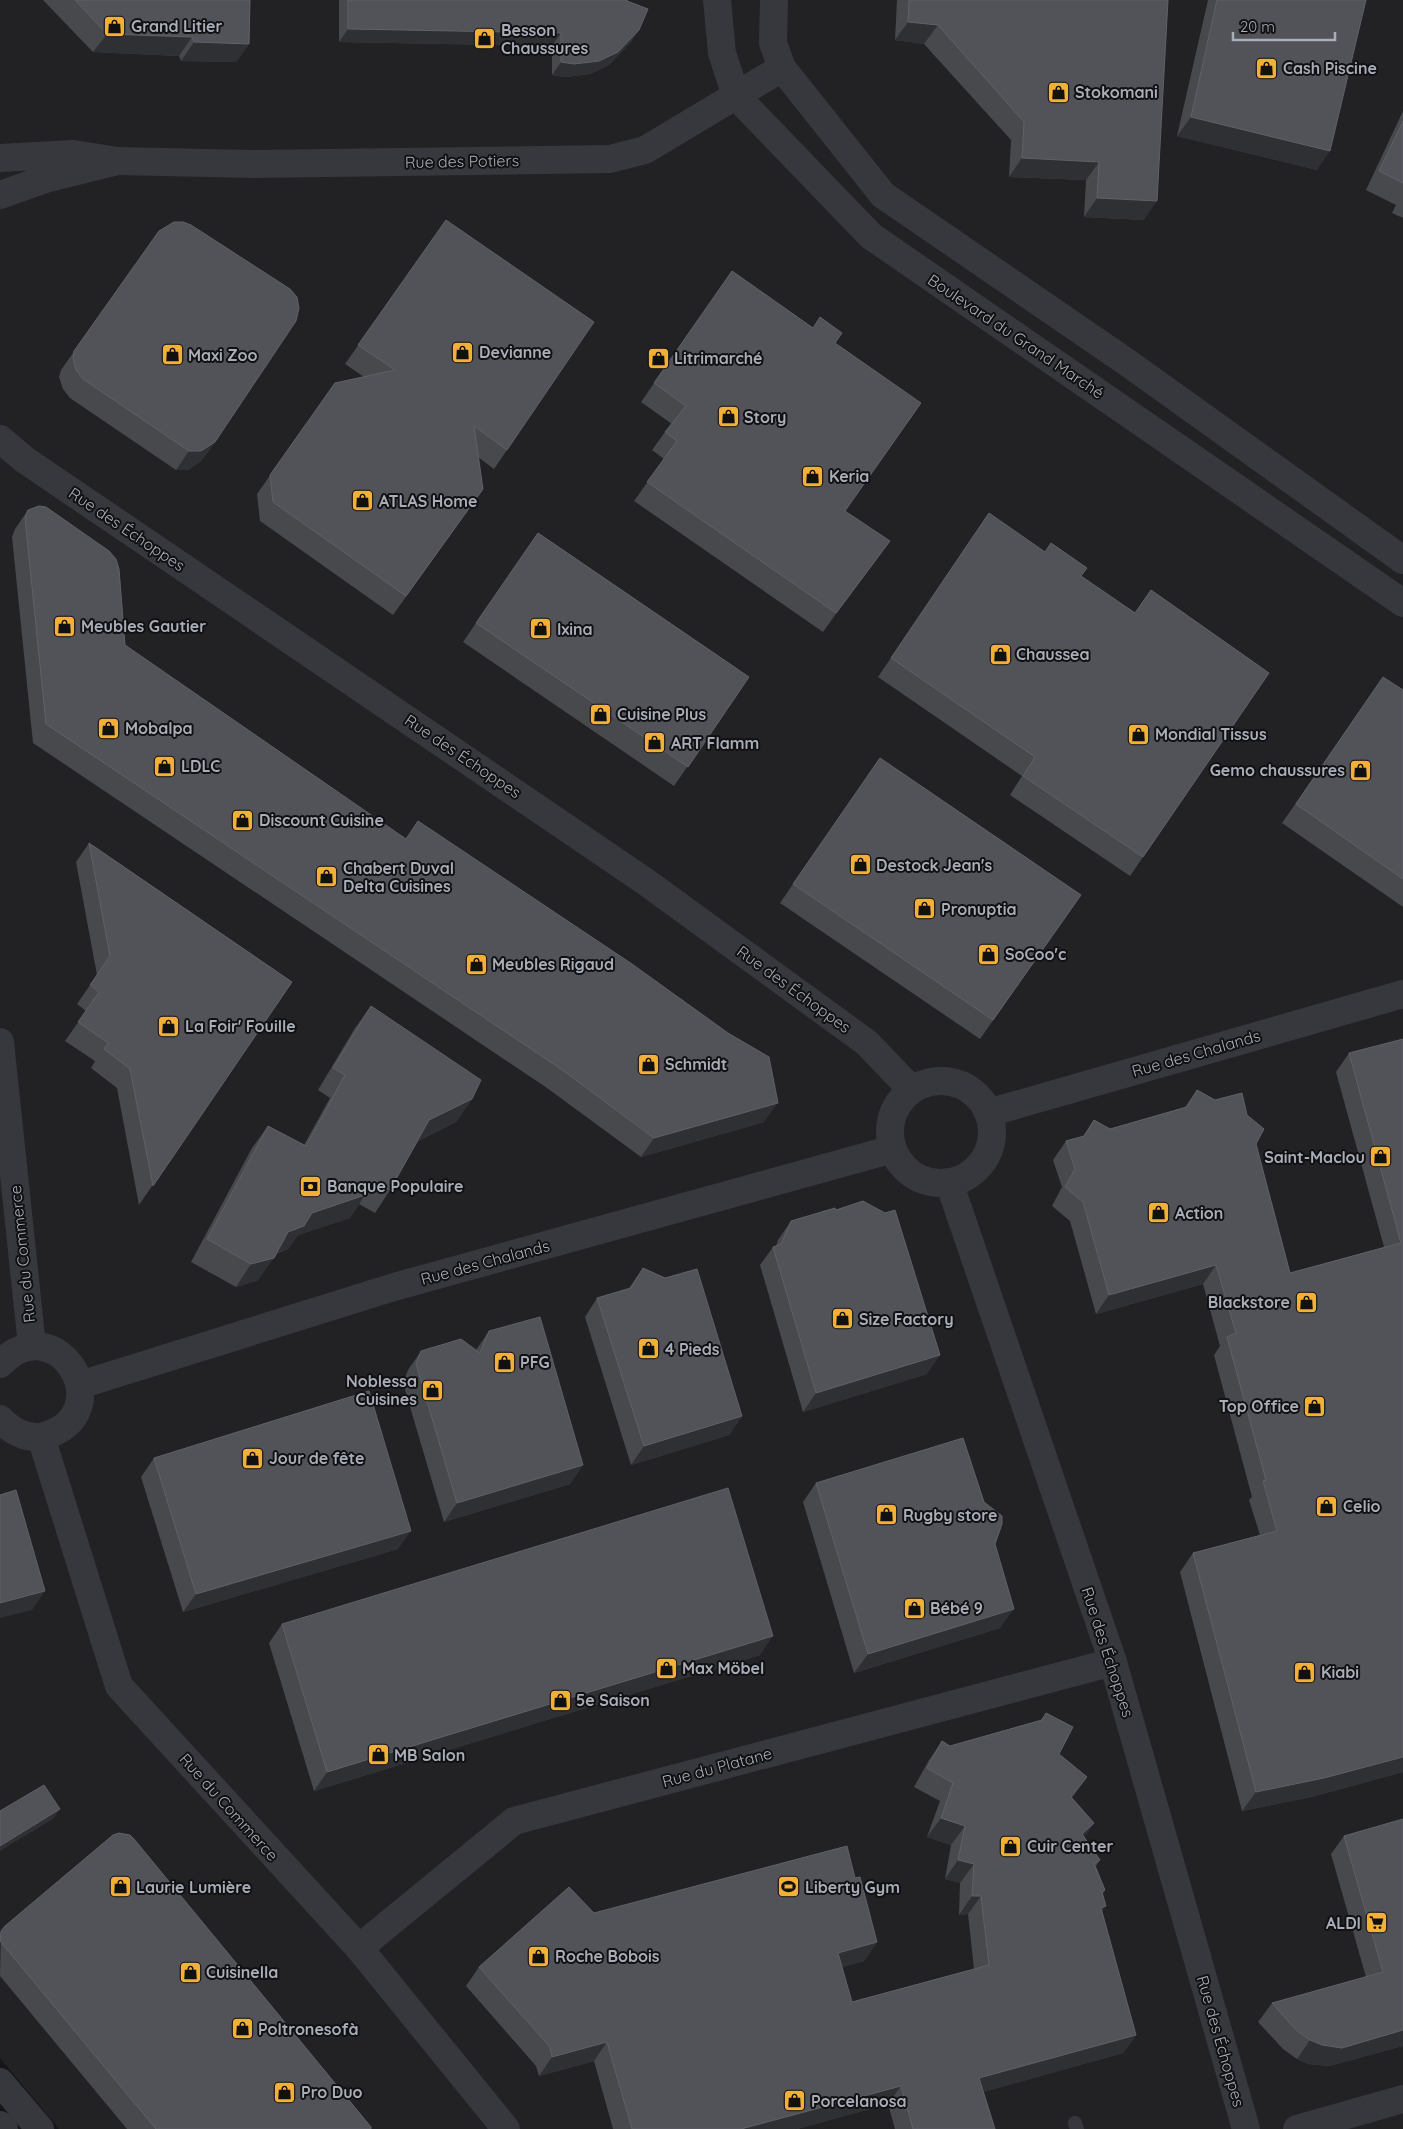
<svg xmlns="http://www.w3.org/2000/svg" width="1403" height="2129" viewBox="0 0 1403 2129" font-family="Quicksand,sans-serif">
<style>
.built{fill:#222225}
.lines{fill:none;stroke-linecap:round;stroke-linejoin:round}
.service{stroke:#37383d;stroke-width:14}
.minor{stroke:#37383d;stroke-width:28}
.tertiary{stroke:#37383d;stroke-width:28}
.wall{fill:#47494d}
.shaded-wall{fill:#2f3033}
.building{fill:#525359;stroke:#5f6168}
.labels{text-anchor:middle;stroke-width:4;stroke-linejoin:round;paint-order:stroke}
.poi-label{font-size:16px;font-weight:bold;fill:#a8adb8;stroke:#111113;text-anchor:start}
.street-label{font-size:16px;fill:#a8adb8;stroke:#111113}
</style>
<rect width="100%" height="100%" fill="#161618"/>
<polygon class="built" points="0,0 1403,0 1403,2129 59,2129 0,2058"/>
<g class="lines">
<polyline class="service" points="1075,2123 1077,2129"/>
<g class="minor">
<polyline points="717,0 722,53 736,96 871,236 1403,603"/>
<polyline points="774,0 773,43 782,68 883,195 1128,363 1403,560"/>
<polyline points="0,158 73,154 118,161 45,179 0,195"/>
<polyline points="118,161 253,164 610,159 645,150 782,68"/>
<polyline points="0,439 25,460 140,538 646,882 867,1043 912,1090"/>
<polyline points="0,1042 32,1346"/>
<circle cx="941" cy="1132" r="51"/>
<polyline points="988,1113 1403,994"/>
<polyline points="949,1182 1113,1662 1246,2129"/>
<path d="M0 1364C58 1304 122 1414 44 1436 28 1440 11 1431 0 1419"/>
<polyline points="80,1385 394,1287 893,1149"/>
<polyline points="41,1437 119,1686 359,1948 506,2129"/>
<polyline points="359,1948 514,1821 1113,1662"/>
<polyline points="1297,2129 1403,2099"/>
</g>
<g class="tertiary">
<polyline points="0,2082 40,2129"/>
<polyline points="0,2125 4,2129"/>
</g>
</g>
<g class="wall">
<polygon points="43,0 250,0 249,44 236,62 181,61 179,56 93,52"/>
<polygon points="339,0 627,0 639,30 630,43 609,65 590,74 565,77 552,75 552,46 339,42"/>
<polygon points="897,0 1168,0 1144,220 1084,217 1086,180 1009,177 1011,140 924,44 895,40"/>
<polygon points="1208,0 1366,0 1317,170 1177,136"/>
<polygon points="1403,111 1403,218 1392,213 1396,205 1366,190"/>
<polygon points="446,220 507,450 494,469 478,457 483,489 393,615 260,521 257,494 335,383 364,377 345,364"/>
<polygon points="159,231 215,442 201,461 188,470 176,470 70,398 63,389 59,377 61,370"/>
<polygon points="732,271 813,328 820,317 835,343 845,511 876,560 823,632 634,501 664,459 652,450 665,432 672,424 641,402"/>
<polygon points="28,510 125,645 764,1122 641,1157 547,1088 33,743 12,537 15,529"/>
<polygon points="976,532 1045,552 1135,613 1151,590 1269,673 1130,876 1010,795 1022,776 878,677"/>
<polygon points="538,533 749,677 674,786 463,642"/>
<polygon points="1383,677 1403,690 1403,907 1282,823"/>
<polygon points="880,758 1081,895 980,1039 780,903"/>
<polygon points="89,843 292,982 139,1205 117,1088 91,1068 95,1061 65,1041 86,1011 77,1004 97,975 76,862"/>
<polygon points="371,1006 472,1099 456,1122 418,1141 390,1190 375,1213 359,1204 350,1218 298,1235 288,1249 276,1254 258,1280 236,1287 191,1262 252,1148 268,1126 304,1145 330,1098 318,1090 355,1028"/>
<polygon points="1403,1039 1403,1772 1311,1797 1242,1811 1180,1572 1193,1553 1260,1535 1249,1500 1252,1497 1214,1355 1220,1346 1203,1284 1096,1314 1070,1221 1052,1206 1062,1187 1053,1160 1066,1141 1083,1137 1094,1120 1110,1129 1185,1107 1197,1090 1215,1100 1247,1115 1256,1144 1290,1273 1384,1247 1336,1072 1349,1053"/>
<polygon points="836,1210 927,1374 803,1412 760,1265 773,1247 776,1246 778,1240 791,1221"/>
<polygon points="643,1268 742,1416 729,1435 631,1465 585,1317 597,1298 629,1288"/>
<polygon points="489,1331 583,1465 570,1484 444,1522 403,1383 408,1370 421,1351 476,1350"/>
<polygon points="154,1458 398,1549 183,1612 141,1477"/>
<polygon points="816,1483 995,1544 1000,1628 854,1673 803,1502"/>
<polygon points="282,1624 760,1655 314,1791 269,1643"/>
<polygon points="1046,1713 1072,1798 1094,1823 1084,1837 1100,1860 1096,1866 1105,1890 1103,1893 1102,1912 1136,2035 1123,2053 983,2092 995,2129 895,2129 888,2104 797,2129 613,2129 594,2061 539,2076 536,2066 466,1986 479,1967 594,1913 855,1878 877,1942 864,1961 842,1967 852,2002 974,1969 968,1914 959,1915 960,1883 945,1879 951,1845 927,1837 940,1801 914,1787 929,1760 942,1741 950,1746 1041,1720"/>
<polygon points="1403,1819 1403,2046 1329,2066 1308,2064 1297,2059 1283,2049 1258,2022 1272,2003 1366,1977 1331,1854 1344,1836"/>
<polygon points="1,1931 371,2129 127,2129 0,1976"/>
</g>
<g class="shaded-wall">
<polygon points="908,22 938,25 924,44 895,40"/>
<polygon points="348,29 561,33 552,46 339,42"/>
<polygon points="639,30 630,43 609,65 590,74 565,77 552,75 561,62"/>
<polygon points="107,34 192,37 179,56 93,52"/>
<polygon points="194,42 249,44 236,62 181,61"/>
<polygon points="1191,117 1330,151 1317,170 1177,136"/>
<polygon points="1022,158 1099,162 1086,180 1009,177"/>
<polygon points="1097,198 1157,201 1144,220 1084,217"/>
<polygon points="215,442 201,461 188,470 176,470 189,451"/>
<polygon points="890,541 876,560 823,632 836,613"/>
<polygon points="472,1099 456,1122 413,1143 429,1120"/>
<polygon points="778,1103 764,1122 641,1157 654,1138"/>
<polygon points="365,1195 350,1218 298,1235 288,1249 272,1255 288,1232 312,1213"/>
<polygon points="274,1258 258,1280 236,1287 251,1264"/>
<polygon points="1216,1265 1203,1284 1096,1314 1109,1295"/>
<polygon points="940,1355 927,1374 803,1412 816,1393"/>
<polygon points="742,1416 729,1435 631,1465 644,1446"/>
<polygon points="583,1465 570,1484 444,1522 457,1503"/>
<polygon points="411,1531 398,1549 183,1612 196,1594"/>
<polygon points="45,1591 32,1610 0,1618 0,1603"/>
<polygon points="1014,1609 1000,1628 854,1673 868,1654"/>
<polygon points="773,1636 760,1655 314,1791 327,1772"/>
<polygon points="1403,1757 1403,1772 1311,1797 1242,1811 1256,1792"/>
<polygon points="1087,1777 1074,1796 1058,1816 1071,1797"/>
<polygon points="60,1809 53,1819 0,1851 0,1846"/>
<polygon points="941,1818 965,1826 951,1845 927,1837"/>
<polygon points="1094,1823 1081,1841 1082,1834"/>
<polygon points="958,1860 974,1864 960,1883 945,1879"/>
<polygon points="972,1896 981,1896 968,1914 959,1915"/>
<polygon points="1106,1906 1093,1925 1101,1908"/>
<polygon points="877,1942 864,1961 825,1972 838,1953"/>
<polygon points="1403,2030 1403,2046 1329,2066 1308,2064 1297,2059 1310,2040"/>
<polygon points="1136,2035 1123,2053 966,2097 979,2078"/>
<polygon points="607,2042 594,2061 539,2076 552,2057"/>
<polygon points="901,2086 888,2104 797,2129 741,2129"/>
</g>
<g class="building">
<polygon points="75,0 250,0 249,44 194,42 192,37 107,34"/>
<polygon points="348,0 627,0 627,1 648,9 639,30 618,52 599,61 574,64 561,62 561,33 348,29"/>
<polygon points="909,0 1168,0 1157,201 1097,198 1099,162 1022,158 1024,122 938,25 908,22"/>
<polygon points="1217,0 1366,0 1330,151 1191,117"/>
<polygon points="1403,121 1403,183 1379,171"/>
<polygon points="446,220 594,322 507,450 474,426 483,489 406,596 273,502 270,475 335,383 395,370 358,345"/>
<polygon points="174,222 183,222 191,225 290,289 297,297 299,308 296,321 215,442 201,451 189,451 83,379 76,370 73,358 74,351 159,231"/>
<polygon points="732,271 813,328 820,317 842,333 835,343 921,403 845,511 890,541 836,613 647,482 677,441 665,432 686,406 654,383"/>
<polygon points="39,506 46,507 109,551 116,559 119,569 125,645 406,839 418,821 632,964 728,1033 769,1057 778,1103 654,1138 561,1069 46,724 25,518 28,510"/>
<polygon points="989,513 1045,552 1051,543 1087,568 1081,576 1135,613 1151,590 1269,673 1143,857 1023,776 1035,757 891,658"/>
<polygon points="538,533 749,677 688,767 476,623"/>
<polygon points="1383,677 1403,690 1403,879 1296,804"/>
<polygon points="880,758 1081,895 993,1020 793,884"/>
<polygon points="89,843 292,982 153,1186 130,1069 104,1049 108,1043 78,1022 99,992 90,985 110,956"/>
<polygon points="371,1006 481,1080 472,1099 429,1120 390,1190 374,1180 365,1195 312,1213 304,1226 288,1232 274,1258 251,1264 207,1239 268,1126 306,1146 345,1075 333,1068"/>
<polygon points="1403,1039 1403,1757 1324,1778 1256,1792 1193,1553 1277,1531 1263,1481 1266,1480 1227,1337 1236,1333 1216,1265 1109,1295 1083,1202 1065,1187 1075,1169 1066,1141 1084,1136 1094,1120 1110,1129 1187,1107 1197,1090 1215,1100 1242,1093 1247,1115 1264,1129 1256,1144 1290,1273 1401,1243 1349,1053"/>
<polygon points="863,1201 885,1213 895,1210 940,1355 816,1393 773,1247 781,1244 791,1221 835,1208 836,1210"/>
<polygon points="643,1268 665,1278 697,1269 742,1416 644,1446 597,1298 631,1288"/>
<polygon points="540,1317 583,1465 457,1503 416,1364 421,1351 461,1339 480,1353 489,1331"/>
<polygon points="369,1391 411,1531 196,1594 154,1458"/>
<polygon points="963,1438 984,1502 1002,1516 1002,1524 995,1544 1014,1609 868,1654 816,1483"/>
<polygon points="728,1488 773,1636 327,1772 282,1624"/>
<polygon points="16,1490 45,1591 0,1603 0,1495"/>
<polygon points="1046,1713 1073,1727 1059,1754 1087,1777 1071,1797 1094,1823 1082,1834 1100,1860 1094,1864 1105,1890 1102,1892 1106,1906 1101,1908 1136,2035 979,2078 995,2129 913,2129 901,2086 741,2129 632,2129 607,2042 552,2057 550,2047 479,1967 569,1887 594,1913 847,1846 855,1878 860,1877 877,1942 838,1953 852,2002 989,1965 981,1896 972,1896 974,1864 958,1860 965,1826 941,1818 953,1783 927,1768 942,1741 950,1746 1042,1720"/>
<polygon points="44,1785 60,1809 0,1846 0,1811"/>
<polygon points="1403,1819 1403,2030 1342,2048 1322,2045 1310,2040 1296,2030 1272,2003 1383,1972 1344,1836"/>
<polygon points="119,1833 130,1835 134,1839 371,2127 371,2129 156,2129 0,1941 1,1931 5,1926 113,1835"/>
</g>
<defs>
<symbol id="shop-square" viewBox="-11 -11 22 22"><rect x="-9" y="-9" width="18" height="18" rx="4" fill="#f2b134" stroke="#111113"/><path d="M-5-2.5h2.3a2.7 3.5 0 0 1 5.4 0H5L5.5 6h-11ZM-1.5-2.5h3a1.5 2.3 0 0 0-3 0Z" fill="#111"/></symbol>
<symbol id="bank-square" viewBox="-11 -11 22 22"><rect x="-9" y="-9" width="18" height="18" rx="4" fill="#f2b134" stroke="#111113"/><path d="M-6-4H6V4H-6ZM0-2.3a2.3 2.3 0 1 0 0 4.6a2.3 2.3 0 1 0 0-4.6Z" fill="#111"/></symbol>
<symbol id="stadium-square" viewBox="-11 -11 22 22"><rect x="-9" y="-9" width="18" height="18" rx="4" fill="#f2b134" stroke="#111113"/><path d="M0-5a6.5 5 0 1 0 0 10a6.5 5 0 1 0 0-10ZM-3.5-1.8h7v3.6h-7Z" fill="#111"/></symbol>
<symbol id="supermarket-square" viewBox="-11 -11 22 22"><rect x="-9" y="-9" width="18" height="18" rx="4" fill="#f2b134" stroke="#111113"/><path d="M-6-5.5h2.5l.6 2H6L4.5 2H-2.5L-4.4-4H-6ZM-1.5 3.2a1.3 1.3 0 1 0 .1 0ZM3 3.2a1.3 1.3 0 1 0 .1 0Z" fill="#111"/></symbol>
</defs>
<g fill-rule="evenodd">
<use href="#shop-square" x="102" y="14" width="25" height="25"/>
<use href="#shop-square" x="472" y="26" width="25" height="25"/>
<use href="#shop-square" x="1254" y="56" width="25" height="25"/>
<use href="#shop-square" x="1046" y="80" width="25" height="25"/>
<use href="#shop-square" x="450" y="340" width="25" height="25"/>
<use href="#shop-square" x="160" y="342" width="25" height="25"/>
<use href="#shop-square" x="646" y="346" width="25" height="25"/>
<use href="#shop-square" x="716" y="404" width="25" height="25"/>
<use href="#shop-square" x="800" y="464" width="25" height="25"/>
<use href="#shop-square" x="350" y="488" width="25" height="25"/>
<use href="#shop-square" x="52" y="614" width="25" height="25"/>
<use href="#shop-square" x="528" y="616" width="25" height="25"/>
<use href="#shop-square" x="988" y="642" width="25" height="25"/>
<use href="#shop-square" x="588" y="702" width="25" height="25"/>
<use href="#shop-square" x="96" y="716" width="25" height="25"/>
<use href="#shop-square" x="1126" y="722" width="25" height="25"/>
<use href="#shop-square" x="642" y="730" width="25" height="25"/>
<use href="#shop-square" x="152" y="754" width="25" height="25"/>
<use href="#shop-square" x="1348" y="758" width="25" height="25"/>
<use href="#shop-square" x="230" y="808" width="25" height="25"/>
<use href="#shop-square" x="848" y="852" width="25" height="25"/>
<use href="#shop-square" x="314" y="864" width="25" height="25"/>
<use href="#shop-square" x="912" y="896" width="25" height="25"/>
<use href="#shop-square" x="976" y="942" width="25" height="25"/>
<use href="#shop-square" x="464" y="952" width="25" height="25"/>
<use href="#shop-square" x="156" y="1014" width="25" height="25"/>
<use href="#shop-square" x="636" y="1052" width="25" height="25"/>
<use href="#shop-square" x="1368" y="1144" width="25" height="25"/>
<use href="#bank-square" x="298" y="1174" width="25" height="25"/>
<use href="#shop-square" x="1146" y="1200" width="25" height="25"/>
<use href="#shop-square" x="1294" y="1290" width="25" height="25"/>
<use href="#shop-square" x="830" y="1306" width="25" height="25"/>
<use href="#shop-square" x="636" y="1336" width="25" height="25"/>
<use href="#shop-square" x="492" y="1350" width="25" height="25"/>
<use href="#shop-square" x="420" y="1378" width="25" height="25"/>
<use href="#shop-square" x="1302" y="1394" width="25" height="25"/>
<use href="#shop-square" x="240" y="1446" width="25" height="25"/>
<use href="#shop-square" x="1314" y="1494" width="25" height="25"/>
<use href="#shop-square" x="874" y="1502" width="25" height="25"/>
<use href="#shop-square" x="902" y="1596" width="25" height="25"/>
<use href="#shop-square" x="654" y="1656" width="25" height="25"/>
<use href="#shop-square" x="1292" y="1660" width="25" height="25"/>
<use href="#shop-square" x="548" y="1688" width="25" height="25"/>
<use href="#shop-square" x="366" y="1742" width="25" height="25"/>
<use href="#shop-square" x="998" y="1834" width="25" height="25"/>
<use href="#shop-square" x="108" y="1874" width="25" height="25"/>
<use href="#stadium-square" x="776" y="1874" width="25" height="25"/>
<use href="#supermarket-square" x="1364" y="1910" width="25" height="25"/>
<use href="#shop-square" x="526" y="1944" width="25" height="25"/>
<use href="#shop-square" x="178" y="1960" width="25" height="25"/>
<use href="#shop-square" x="230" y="2016" width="25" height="25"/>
<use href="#shop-square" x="272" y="2080" width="25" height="25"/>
<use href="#shop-square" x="782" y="2088" width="25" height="25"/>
</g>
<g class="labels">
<g class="poi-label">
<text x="131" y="32">Grand Litier</text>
<text x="501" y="36">Besson<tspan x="501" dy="18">Chaussures</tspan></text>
<text x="1283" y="74">Cash Piscine</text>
<text x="1075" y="98">Stokomani</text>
<text x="479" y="358">Devianne</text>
<text x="188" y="361">Maxi Zoo</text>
<text x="674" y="364">Litrimarché</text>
<text x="744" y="423">Story</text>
<text x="829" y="482">Keria</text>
<text x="379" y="507">ATLAS Home</text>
<text x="81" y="632">Meubles Gautier</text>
<text x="557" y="635">Ixina</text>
<text x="1016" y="660">Chaussea</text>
<text x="617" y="720">Cuisine Plus</text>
<text x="125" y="734">Mobalpa</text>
<text x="1155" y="740">Mondial Tissus</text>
<text x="671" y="749">ART Flamm</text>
<text x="181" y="772">LDLC</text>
<text x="1345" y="776" text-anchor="end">Gemo chaussures</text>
<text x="259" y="826">Discount Cuisine</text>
<text x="876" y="871">Destock Jean's</text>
<text x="343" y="874">Chabert Duval<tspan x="343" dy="18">Delta Cuisines</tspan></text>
<text x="941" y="915">Pronuptia</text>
<text x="1005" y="960">SoCoo'c</text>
<text x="492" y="970">Meubles Rigaud</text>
<text x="185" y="1032">La Foir' Fouille</text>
<text x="665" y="1070">Schmidt</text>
<text x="1365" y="1163" text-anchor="end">Saint-Maclou</text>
<text x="327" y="1192">Banque Populaire</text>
<text x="1175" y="1219">Action</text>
<text x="1290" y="1308" text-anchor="end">Blackstore</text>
<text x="859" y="1325">Size Factory</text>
<text x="665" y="1355">4 Pieds</text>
<text x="520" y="1368">PFG</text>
<text x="417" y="1387" text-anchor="end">Noblessa<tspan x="417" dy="18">Cuisines</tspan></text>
<text x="1299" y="1412" text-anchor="end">Top Office</text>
<text x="269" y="1464">Jour de fête</text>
<text x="1343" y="1512">Celio</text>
<text x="903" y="1521">Rugby store</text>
<text x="930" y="1614">Bébé 9</text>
<text x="682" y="1674">Max Möbel</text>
<text x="1321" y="1678">Kiabi</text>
<text x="576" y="1706">5e Saison</text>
<text x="394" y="1761">MB Salon</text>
<text x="1027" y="1852">Cuir Center</text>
<text x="136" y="1893">Laurie Lumière</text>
<text x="805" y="1893">Liberty Gym</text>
<text x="1361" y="1929" text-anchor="end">ALDI</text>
<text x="555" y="1962">Roche Bobois</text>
<text x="206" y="1978">Cuisinella</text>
<text x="258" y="2035">Poltronesofà</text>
<text x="301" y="2098">Pro Duo</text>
<text x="811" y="2107">Porcelanosa</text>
</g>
<g class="street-label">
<text transform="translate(462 161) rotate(-1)" y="6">Rue des Potiers</text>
<text transform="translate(1016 336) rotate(34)" y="6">Boulevard du Grand Marché</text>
<text transform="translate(127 529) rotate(34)" y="6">Rue des Échoppes</text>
<text transform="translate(463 756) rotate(34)" y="6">Rue des Échoppes</text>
<text transform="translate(794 989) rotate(36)" y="6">Rue des Échoppes</text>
<text transform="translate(1196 1053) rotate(-16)" y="6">Rue des Chalands</text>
<text transform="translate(22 1254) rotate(-96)" y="6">Rue du Commerce</text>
<text transform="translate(485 1262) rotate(-15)" y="6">Rue des Chalands</text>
<text transform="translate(1108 1652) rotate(72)" y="6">Rue des Échoppes</text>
<text transform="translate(717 1767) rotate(-15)" y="6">Rue du Platane</text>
<text transform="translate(229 1807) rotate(48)" y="6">Rue du Commerce</text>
<text transform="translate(1221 2041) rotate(74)" y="6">Rue des Échoppes</text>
</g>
</g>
<path d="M1233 32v8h102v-8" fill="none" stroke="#a8adb8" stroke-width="2.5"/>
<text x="1240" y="32" font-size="15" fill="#a8adb8" stroke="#111113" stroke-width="4" paint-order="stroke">20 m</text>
</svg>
